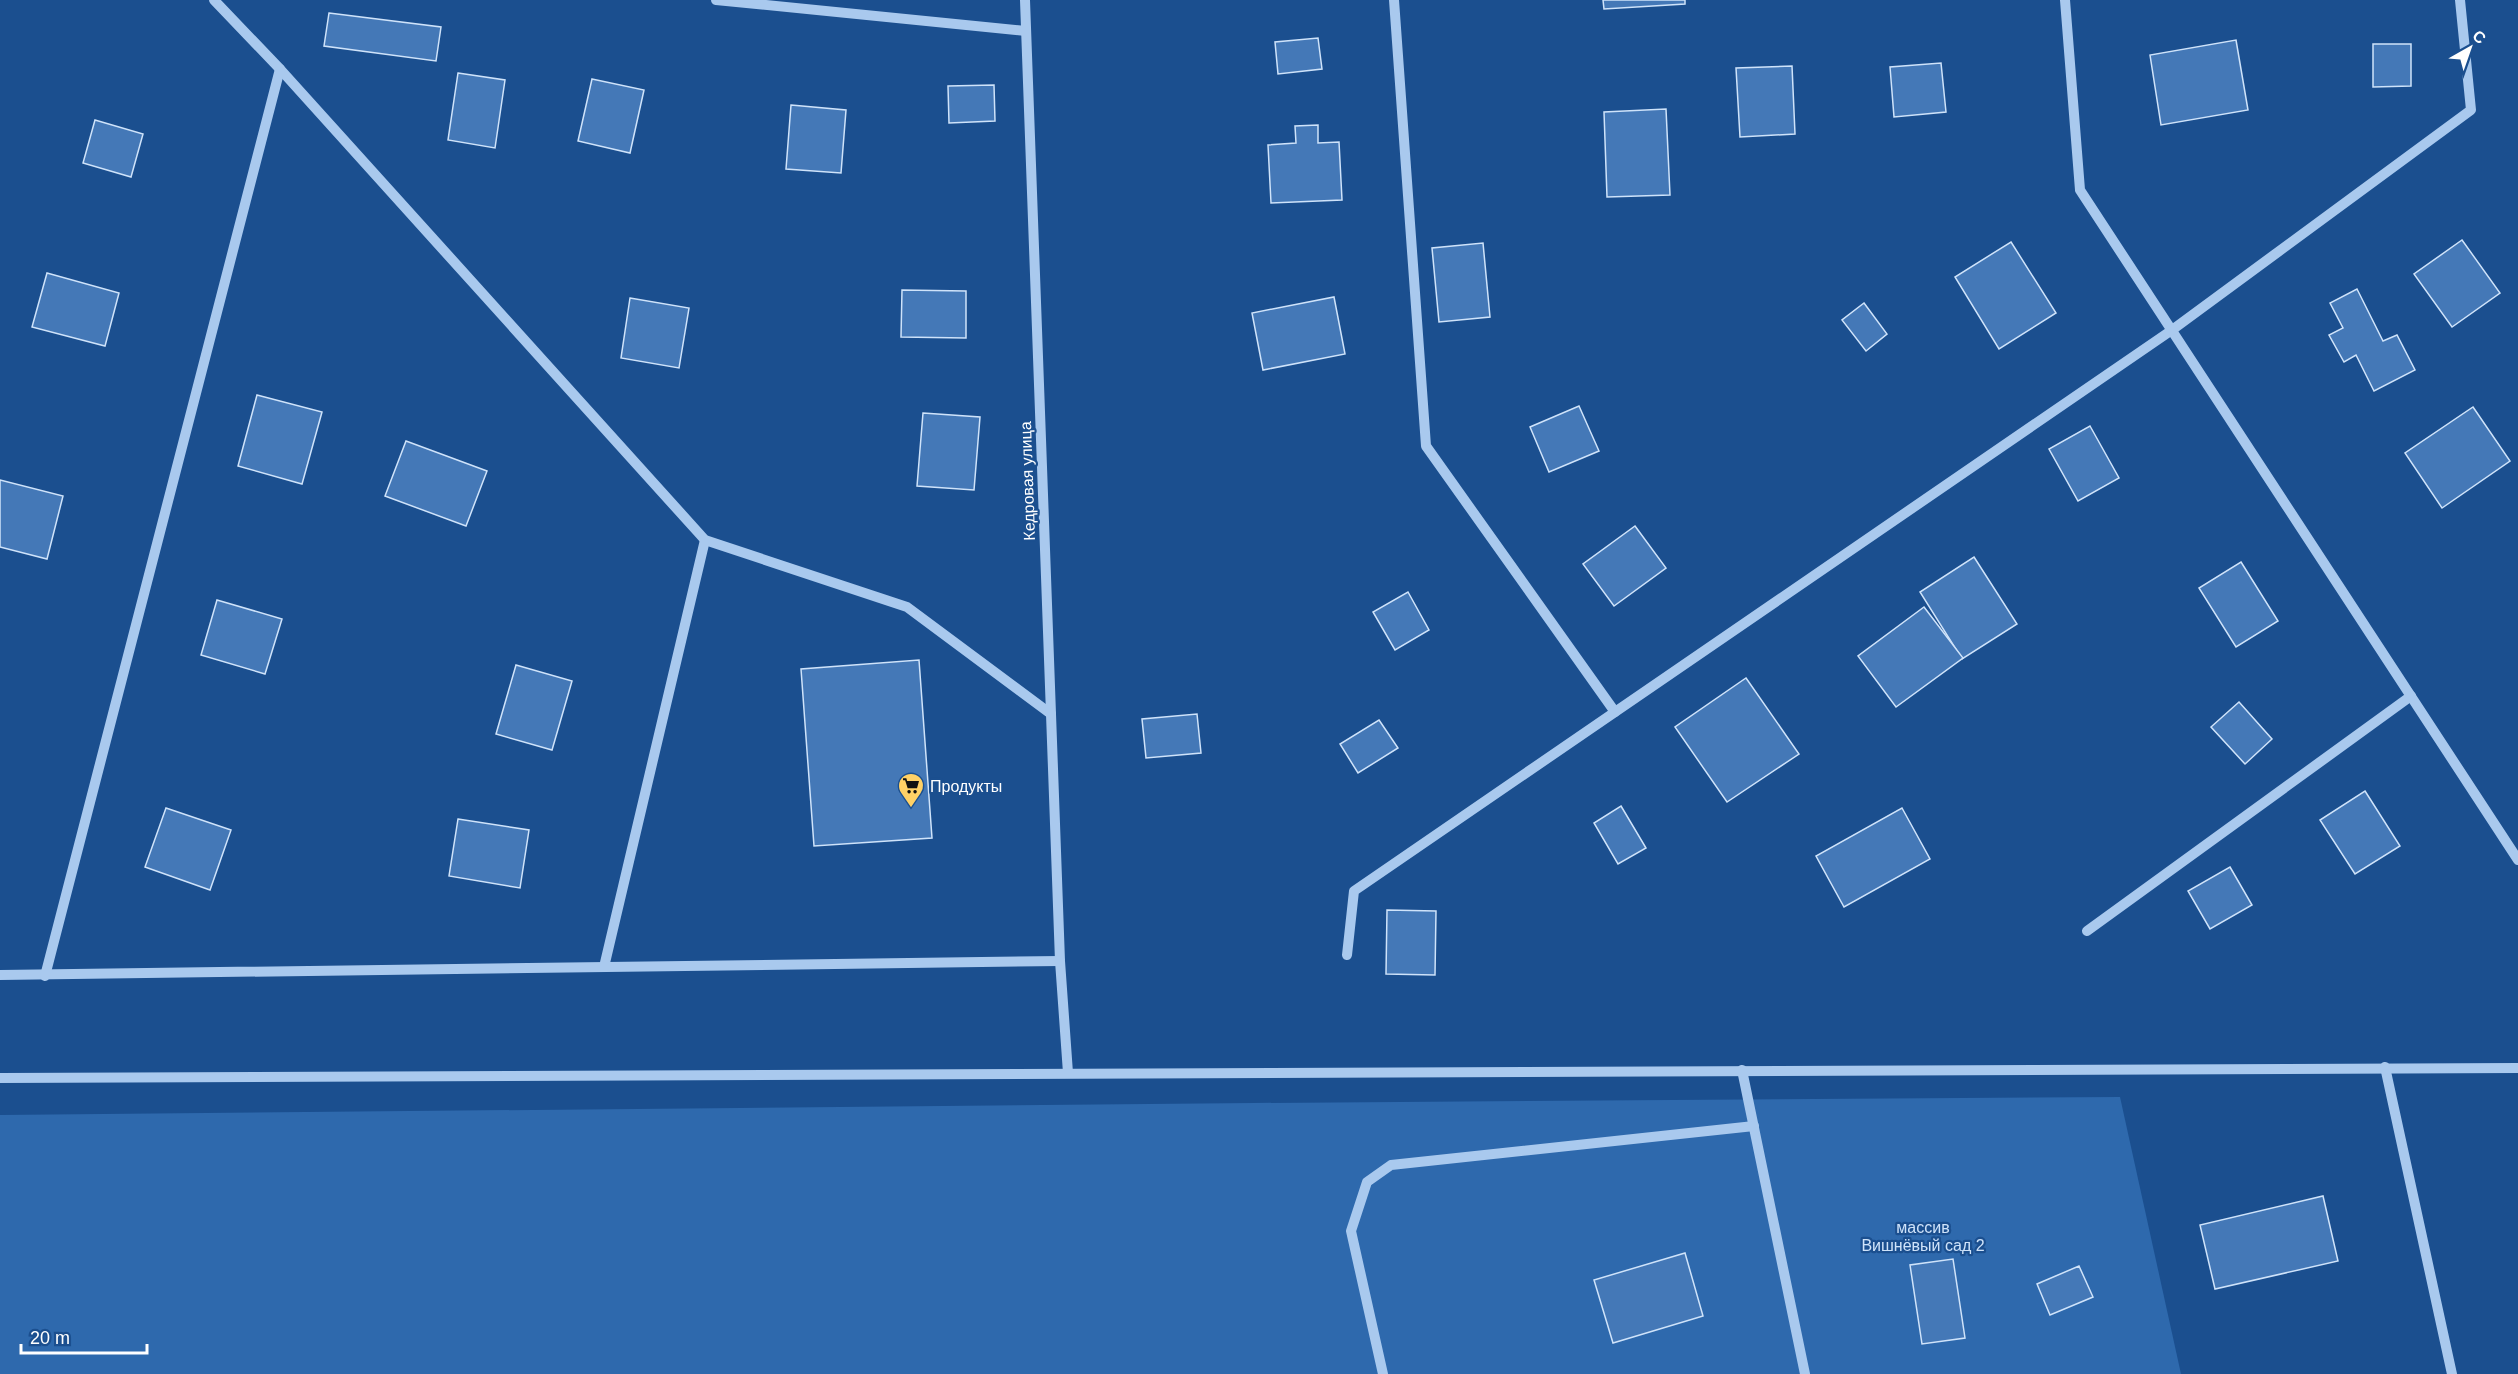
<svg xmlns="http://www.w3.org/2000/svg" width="2518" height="1374" viewBox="0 0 2518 1374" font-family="Helvetica,sans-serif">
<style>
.green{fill:#2e69ad}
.building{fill:#4478b7;stroke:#cfe3fa;stroke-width:1.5}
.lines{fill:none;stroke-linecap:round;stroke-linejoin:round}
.minor{stroke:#a9c9ee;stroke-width:10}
.labels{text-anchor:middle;stroke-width:4.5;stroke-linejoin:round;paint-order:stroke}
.street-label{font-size:16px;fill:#fff;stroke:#1b4f8f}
.poi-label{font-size:16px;fill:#fff;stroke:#1b4f8f;text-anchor:start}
.park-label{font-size:16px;fill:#cfe3fa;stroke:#1b4f8f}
</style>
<rect width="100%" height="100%" fill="#1b4f8f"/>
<polygon class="green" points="2120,1097 2181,1374 0,1374 0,1115 1253,1103"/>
<g class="building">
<polygon points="1603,0 1685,0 1685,4 1604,9"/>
<polygon points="329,13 441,27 436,61 324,46"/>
<polygon points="1318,38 1322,69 1278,74 1275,42"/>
<polygon points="2236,40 2248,110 2161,125 2150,55"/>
<polygon points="2373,44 2411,44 2411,86 2373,87"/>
<polygon points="1941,63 1946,112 1894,117 1890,67"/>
<polygon points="1792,66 1795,134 1740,137 1736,68"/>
<polygon points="458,73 505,80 495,148 448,140"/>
<polygon points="592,79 644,90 630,153 578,141"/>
<polygon points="994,85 995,121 949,123 948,86"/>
<polygon points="791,105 846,110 841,173 786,169"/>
<polygon points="1666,109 1670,195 1607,197 1604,112"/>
<polygon points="95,120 143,134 131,177 83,163"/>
<polygon points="1318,125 1318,143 1339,142 1342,200 1271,203 1268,145 1296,143 1295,126"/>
<polygon points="2462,240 2500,293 2452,327 2414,274"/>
<polygon points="2011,242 2056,313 1999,349 1955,277"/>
<polygon points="1483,243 1490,317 1439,322 1432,248"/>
<polygon points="47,273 119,293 105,346 32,327"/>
<polygon points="2357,289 2383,341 2397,335 2415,370 2374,391 2356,355 2344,362 2329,335 2343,328 2330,303"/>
<polygon points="902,290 966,291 966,338 901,337"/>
<polygon points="1334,297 1345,354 1263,370 1252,313"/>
<polygon points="630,298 689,308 679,368 621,358"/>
<polygon points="1864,303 1887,334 1866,351 1842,320"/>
<polygon points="257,395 322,412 302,484 238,466"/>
<polygon points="1579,406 1599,451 1549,472 1530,427"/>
<polygon points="2473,407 2510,461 2442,508 2405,453"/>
<polygon points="923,413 980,417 974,490 917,486"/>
<polygon points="2090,426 2119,478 2078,501 2049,449"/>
<polygon points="406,441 487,471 466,526 385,496"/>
<polygon points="0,480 63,496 47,559 0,547"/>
<polygon points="1635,526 1666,568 1614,606 1583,564"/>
<polygon points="1974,557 2017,624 1962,659 1920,592"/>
<polygon points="2241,562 2278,621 2236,647 2199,588"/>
<polygon points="1408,592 1429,630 1395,650 1373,612"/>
<polygon points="217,600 282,619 265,674 201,655"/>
<polygon points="1924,607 1963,658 1896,707 1858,656"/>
<polygon points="919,660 932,838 814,846 801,669"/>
<polygon points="516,665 572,681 552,750 496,734"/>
<polygon points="1746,678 1799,754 1727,802 1675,727"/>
<polygon points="2239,702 2272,739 2245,764 2211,727"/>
<polygon points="1197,714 1201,753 1146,758 1142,719"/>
<polygon points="1379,720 1398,748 1358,773 1340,744"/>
<polygon points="2365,791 2400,846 2355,874 2320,820"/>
<polygon points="1621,806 1646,848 1618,864 1594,823"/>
<polygon points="166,808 231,830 210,890 145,867"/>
<polygon points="1902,808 1930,859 1844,907 1816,856"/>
<polygon points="458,819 529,830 520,888 449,876"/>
<polygon points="2230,867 2252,905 2210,929 2188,891"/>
<polygon points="1387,910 1436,911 1435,975 1386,974"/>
<polygon points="2323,1196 2338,1261 2215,1289 2200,1225"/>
<polygon points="1685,1253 1703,1316 1613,1343 1594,1280"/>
<polygon points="1953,1259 1965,1338 1922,1344 1910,1265"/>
<polygon points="2079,1266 2093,1297 2050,1315 2037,1284"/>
</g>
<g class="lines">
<g class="minor">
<polyline points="214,0 280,69 705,540 907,607 1051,714"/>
<polyline points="716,0 1026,31"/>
<polyline points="1025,0 1060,961 1068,1073"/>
<polyline points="1394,0 1426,446 1615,712"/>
<polyline points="2065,0 2080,190 2518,860"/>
<polyline points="2087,931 2411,696"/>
<polyline points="1347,955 1354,891 2172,330 2471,110 2460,0"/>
<polyline points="604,967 705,540"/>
<polyline points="0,975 1060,961"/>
<polyline points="45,976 280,69"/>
<polyline points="2385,1067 2452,1374"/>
<polyline points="1742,1070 1805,1374"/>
<polyline points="0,1078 2518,1068"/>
<polyline points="1383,1374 1351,1231 1367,1182 1391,1165 1754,1126"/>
</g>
</g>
<defs>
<symbol id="supermarket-pin" viewBox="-11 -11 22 30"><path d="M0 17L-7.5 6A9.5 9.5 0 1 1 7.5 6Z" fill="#ffd166" stroke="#1b4f8f"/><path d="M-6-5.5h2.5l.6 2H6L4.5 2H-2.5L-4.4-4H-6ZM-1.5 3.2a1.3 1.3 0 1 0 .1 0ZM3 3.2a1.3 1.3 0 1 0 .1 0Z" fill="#111"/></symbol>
</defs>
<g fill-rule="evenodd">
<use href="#supermarket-pin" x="896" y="771" width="30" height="40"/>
</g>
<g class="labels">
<g class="street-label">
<text transform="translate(1027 481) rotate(-92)" y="6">Кедровая улица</text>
</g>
<g class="poi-label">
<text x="930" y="792">Продукты</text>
</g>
<g class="park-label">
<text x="1923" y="1233">массив<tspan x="1923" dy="18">Вишнёвый сад 2</tspan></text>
</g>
</g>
<g transform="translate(2470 48) rotate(40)" stroke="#1b4f8f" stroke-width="4.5" paint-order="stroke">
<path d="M0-4.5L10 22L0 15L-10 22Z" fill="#ffffff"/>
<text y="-9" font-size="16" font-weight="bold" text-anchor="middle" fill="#ffffff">С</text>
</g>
<path d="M21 1344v9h126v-9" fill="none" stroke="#ffffff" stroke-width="3"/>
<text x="30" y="1344" font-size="18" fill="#ffffff" stroke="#1b4f8f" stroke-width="4.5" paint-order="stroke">20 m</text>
</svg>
